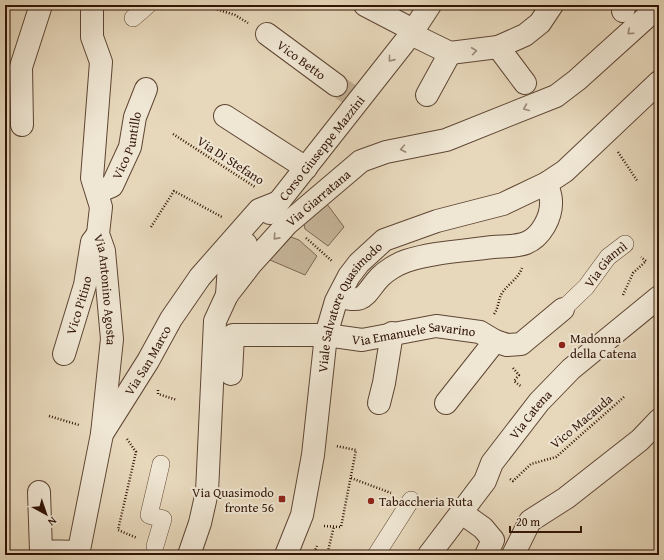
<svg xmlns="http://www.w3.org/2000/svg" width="664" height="560" viewBox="0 0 664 560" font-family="'Gentium Book Plus',serif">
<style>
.green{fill:#c8b79c;stroke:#7d6652}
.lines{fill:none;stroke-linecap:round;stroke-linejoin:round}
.minor-tunnel{stroke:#c3b197;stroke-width:22;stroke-dasharray:22 11;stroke-linecap:butt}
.pedestrian-casing{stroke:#5f4634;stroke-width:18}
.minor-casing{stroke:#5f4634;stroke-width:24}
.tertiary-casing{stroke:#5f4634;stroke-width:24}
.path{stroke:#321507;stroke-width:2.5;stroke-dasharray:1 2;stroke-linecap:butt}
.pedestrian{stroke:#efe6d3;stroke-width:17}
.minor{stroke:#efe6d3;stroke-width:22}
.tertiary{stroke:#efe6d3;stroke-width:22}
.oneway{stroke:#9a8877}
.poi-dot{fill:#8f2418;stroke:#efe6d3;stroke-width:1.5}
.labels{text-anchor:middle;stroke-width:4;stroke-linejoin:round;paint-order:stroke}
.street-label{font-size:13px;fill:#321507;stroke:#efe6d3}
.poi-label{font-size:13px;fill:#321507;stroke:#efe6d3;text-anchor:start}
</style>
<rect width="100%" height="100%" fill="#e7d8bb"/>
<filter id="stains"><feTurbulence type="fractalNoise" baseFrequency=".005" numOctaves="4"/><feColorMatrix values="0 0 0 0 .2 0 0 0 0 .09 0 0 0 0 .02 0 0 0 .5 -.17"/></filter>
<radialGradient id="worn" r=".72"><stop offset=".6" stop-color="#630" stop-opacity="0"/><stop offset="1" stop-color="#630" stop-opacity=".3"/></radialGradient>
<g class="green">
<polygon points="327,204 344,227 328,246 305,229 304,224"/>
<polygon points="291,237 299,240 317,256 305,275 270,260"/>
</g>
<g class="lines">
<polyline class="minor-tunnel" points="336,85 352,96"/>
<defs>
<g id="pedestrian">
<polyline points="133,18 148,5"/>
<path id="s1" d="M563 309 586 287 608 257 625 244"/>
<polyline points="155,546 163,519 149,515 161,464"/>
<polyline points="376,555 411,500"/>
</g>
<g id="minor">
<path id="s2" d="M92 5V37L101 62 92 178 101 207 98 234 104 251 112 339 102 434"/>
<polyline points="365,5 413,30"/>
<polyline points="623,11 625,5"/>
<path id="s3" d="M267 34 336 85"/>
<polyline points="411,34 450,53 498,47 525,35 540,23 552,5"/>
<polyline points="498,47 525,83"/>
<polyline points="427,95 450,53"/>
<polyline points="225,116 306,168"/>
<polyline points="22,125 21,67 41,5"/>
<path id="s4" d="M98 192 112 186 130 147 135 117 146 89"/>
<path id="s5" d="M270 213 411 34 430 5"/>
<polyline points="227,295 229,265 246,244"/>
<path d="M339 296C366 305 364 294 380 277 386 271 397 264 406 261 433 252 464 251 493 247 503 246 516 247 526 243 541 237 552 217 551 201 551 195 548 189 547 183"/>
<polyline points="495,341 507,345 521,344 563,309"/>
<path id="s6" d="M64 354 85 285 92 242 98 234"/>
<path id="s7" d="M231 374 233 335H326L362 340 436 326 480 332 495 341 446 403"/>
<polyline points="379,403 384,383 392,333"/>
<polyline points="39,492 41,551 79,552"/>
<polyline points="462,513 483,528 493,540 486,555"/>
<path id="s8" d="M78 555 102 434 148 361 171 319 200 277 259 210 279 202"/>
<path id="s9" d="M429 555 485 481 492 463 539 402 571 369 659 297"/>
<polyline points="513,555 530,521 566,498 640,440 659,420"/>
</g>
<g id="tertiary">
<path id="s10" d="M189 555 200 523 207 492 215 321 227 295 251 264 288 223 361 161 386 152 446 140 556 96 577 80 659 6"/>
<path id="s11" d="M286 555 302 515 313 455 326 335 336 301 349 276 359 263 384 240 437 221 503 204 547 183 565 171 659 82"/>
</g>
</defs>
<use href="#pedestrian" class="pedestrian-casing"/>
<use href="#minor" class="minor-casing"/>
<use href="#tertiary" class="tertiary-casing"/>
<g class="path">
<polyline points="203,5 235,15 248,23"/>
<polyline points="173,134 255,187"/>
<polyline points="618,152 638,182"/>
<polyline points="151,227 174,191 222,217"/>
<polyline points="306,238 332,261"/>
<polyline points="623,295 633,273 646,261 641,257"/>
<path d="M494 314C499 307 498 300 502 293 508 284 518 279 522 268"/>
<polyline points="513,368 519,375 514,381 522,387"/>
<polyline points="158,390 158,394 177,400"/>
<polyline points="49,416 79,425"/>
<polyline points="127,439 136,452 118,530 137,538"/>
<polyline points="351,478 391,493"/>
<polyline points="510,479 513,481 531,464 556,457 624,397"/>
<polyline points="324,526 341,527 356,450 336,446"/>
<polyline points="313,555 317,546"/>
<polyline points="327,555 334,526"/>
</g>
<use href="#pedestrian" class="pedestrian"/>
<use href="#minor" class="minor"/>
<use href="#tertiary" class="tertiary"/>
</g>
<defs><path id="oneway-chevron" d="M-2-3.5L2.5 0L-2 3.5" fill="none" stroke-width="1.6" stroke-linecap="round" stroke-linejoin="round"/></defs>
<g class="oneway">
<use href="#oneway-chevron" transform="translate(630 32) rotate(138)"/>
<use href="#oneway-chevron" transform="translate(474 51) rotate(-8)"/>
<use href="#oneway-chevron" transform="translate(391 59) rotate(129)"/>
<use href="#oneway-chevron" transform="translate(526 108) rotate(158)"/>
<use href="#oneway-chevron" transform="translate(403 149) rotate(169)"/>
<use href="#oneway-chevron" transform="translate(276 237) rotate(132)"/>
</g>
<g class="poi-dot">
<circle cx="562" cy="345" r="4"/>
<rect x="278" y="495" width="8" height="8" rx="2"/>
<circle cx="371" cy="501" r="4"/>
</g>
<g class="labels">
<g class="street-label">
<text dy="5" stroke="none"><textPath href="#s3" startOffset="43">Vico Betto</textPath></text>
<text dy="5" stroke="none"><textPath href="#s4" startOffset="59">Vico Puntillo</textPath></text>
<text dy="5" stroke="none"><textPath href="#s5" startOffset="83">Corso Giuseppe Mazzini</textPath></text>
<text transform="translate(231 160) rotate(33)" y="5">Via Di Stefano</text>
<text dy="5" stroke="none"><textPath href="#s10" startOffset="399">Via Giarratana</textPath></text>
<text dy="5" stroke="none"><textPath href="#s1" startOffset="62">Via Giannì</textPath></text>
<text dy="5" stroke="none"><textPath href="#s2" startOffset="289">Via Antonino Agosta</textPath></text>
<text dy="5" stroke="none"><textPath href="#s6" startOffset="51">Vico Pitino</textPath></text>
<text dy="5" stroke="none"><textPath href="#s11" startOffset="260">Viale Salvatore Quasimodo</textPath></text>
<text dy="5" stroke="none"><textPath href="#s7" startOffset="221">Via Emanuele Savarino</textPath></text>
<text dy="5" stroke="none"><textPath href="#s8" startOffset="210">Via San Marco</textPath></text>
<text dy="5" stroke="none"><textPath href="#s9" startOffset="174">Via Catena</textPath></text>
<text transform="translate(581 421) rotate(-40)" y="5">Vico Macauda</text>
</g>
<g class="poi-label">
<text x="570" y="343">Madonna<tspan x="570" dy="15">della Catena</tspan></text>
<text x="274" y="497" text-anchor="end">Via Quasimodo<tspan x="274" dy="15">fronte 56</tspan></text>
<text x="379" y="506">Tabaccheria Ruta</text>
</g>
</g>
<rect width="664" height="560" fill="none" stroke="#e7d8bb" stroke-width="20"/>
<rect x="6" y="6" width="652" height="548" fill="none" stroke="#321507" stroke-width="2"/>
<rect x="10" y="10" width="644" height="540" fill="none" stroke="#321507"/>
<g transform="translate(46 514) rotate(140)" stroke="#efe6d3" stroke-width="3" paint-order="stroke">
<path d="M0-3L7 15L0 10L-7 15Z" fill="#321507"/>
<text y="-6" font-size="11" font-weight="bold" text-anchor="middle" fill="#321507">N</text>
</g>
<path d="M510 526v6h71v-6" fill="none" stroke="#321507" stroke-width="2"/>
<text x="516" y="526" font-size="12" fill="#321507" stroke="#efe6d3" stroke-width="3" paint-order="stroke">20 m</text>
<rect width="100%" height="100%" filter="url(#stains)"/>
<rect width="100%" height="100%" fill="url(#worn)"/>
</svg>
